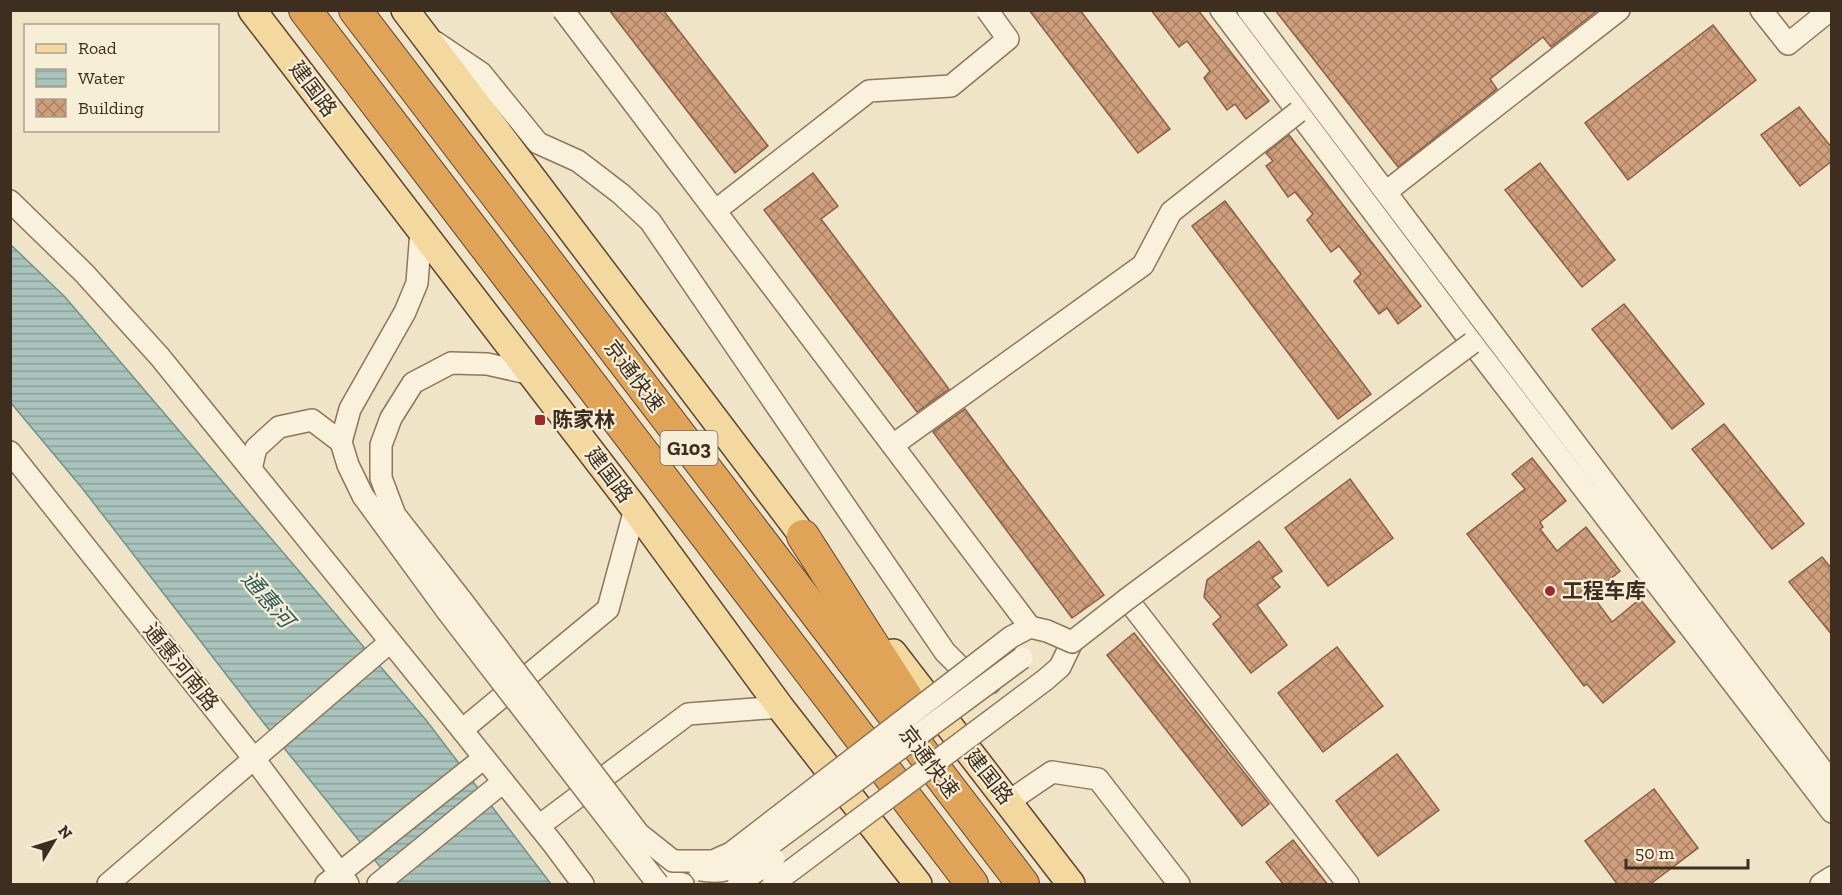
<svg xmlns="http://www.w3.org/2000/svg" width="1842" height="895" viewBox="0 0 1842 895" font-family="'Zilla Slab','Noto Sans SC',serif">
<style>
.water{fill:url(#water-rules);stroke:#6f938a;stroke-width:1.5}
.building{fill:url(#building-cross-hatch);stroke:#8d5f41;stroke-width:1.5}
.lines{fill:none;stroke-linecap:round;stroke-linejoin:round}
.minor-casing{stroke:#8d765c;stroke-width:24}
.major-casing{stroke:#5b4430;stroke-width:30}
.highway-casing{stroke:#5b4430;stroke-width:34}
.minor{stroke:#faf1dc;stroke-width:21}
.major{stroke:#f3d9a0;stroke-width:27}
.highway{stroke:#e0a458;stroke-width:32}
.minor-bridge-casing{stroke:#8d765c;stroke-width:24;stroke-linecap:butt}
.minor-bridge{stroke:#faf1dc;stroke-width:21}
.poi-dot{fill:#9e2a2b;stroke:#f7eed8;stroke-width:2}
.labels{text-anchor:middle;stroke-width:4.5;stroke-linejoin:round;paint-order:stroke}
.shield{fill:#f7eed8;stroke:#756857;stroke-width:1.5}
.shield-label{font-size:20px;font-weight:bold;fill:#3d2e20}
.street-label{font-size:21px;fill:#3d2e20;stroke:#f7eed8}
.poi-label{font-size:21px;font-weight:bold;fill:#3d2e20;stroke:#f7eed8;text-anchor:start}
.water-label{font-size:22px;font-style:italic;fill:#2f5d5a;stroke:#f7eed8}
</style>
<defs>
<pattern id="water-rules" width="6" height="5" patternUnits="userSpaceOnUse" patternTransform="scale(1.5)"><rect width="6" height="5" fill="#a9c4bc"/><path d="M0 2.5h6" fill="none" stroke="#8ba098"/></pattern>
<pattern id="building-cross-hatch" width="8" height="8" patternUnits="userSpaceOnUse" patternTransform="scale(1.5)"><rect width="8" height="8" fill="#cf9f7d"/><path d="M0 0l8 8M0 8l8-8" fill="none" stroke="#a98266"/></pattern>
</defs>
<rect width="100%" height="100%" fill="#f0e4c8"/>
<polygon class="water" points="10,244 65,297 426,720 551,884 394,884 263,722 82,488 11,403"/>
<g class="building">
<polygon points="609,10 663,10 768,146 735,173"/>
<polygon points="1029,10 1080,10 1170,129 1138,153"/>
<polygon points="1151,10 1198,10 1269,101 1246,119 1235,104 1227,110 1204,78 1210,71 1187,41 1179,47"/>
<polygon points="1275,10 1598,10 1551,47 1543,37 1490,79 1497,89 1398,167"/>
<polygon points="1713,25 1756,80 1628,180 1585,123"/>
<polygon points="1799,107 1832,148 1832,161 1800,186 1761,135"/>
<polygon points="1289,135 1421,306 1398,324 1387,308 1379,314 1354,281 1361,274 1339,246 1331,252 1307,220 1313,214 1295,192 1288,197 1266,166 1273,161 1266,153"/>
<polygon points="1540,163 1615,260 1582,287 1505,190"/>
<polygon points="813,173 838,206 821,219 949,389 917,412 764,210"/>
<polygon points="1225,201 1371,394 1338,419 1192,226"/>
<polygon points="1624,304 1704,404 1672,429 1592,329"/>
<polygon points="965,409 1104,595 1072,618 933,432"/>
<polygon points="1724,424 1804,524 1772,549 1692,449"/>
<polygon points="1532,458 1566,501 1540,522 1543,527 1540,529 1557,551 1586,527 1620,571 1591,594 1612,622 1640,599 1675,642 1603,703 1587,684 1584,686 1467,534 1525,489 1512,474"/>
<polygon points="1350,479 1393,538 1328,586 1285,528"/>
<polygon points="1259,541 1282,571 1272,578 1280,587 1257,605 1287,645 1251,673 1213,624 1221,617 1204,597 1207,580"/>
<polygon points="1822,557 1832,569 1832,635 1789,582"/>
<polygon points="1134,633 1269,804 1242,826 1107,655"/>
<polygon points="1337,647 1383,706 1323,752 1278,693"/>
<polygon points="1397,754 1439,810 1378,856 1336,801"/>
<polygon points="1654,789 1698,848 1649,885 1618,885 1585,841"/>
<polygon points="1293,840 1328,885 1284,885 1266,862"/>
</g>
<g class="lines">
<defs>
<g id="minor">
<polyline points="1221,10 1472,343 1832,812"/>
<polyline points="1248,10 1832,783"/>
<polyline points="1761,10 1788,44 1830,10"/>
<polyline points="435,42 481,73 538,143 578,161 621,194 650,221 945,652 963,670 990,683"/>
<polyline points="1386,192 1619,10"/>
<polyline points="10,201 84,273 160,357 462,730 554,845 583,884"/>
<polyline points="421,231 417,283 405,312 350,409 341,442 348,465 363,496 447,611"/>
<polyline points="10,452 255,760 348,884"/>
<polyline points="251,469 256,448 279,427 312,420 341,442"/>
<polyline points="1127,599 1348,884"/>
<polyline points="463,602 395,515 381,478 381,445 391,418 413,383 451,363 487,364 532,374"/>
<polyline points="1045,680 1060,667 1072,642"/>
<polyline points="462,730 608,609 635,509"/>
<polyline points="1008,802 1052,772 1098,779 1179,884"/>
<polyline points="539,826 688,714 780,707"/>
<polyline points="644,864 669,881 683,884"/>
<polyline points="108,884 390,642"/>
<polyline points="326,884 484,758"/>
<polyline points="378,884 503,782"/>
<polyline points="1821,884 1832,877"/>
</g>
<g id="major">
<polyline points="252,10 635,509 780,707 918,884"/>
<polyline points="405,10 816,553"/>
<polyline points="893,653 1071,884"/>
</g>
<g id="highway">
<polyline points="305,10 972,884"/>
<polyline points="355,10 1023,884"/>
<polyline points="803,536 924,725"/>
</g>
</defs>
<use href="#minor" class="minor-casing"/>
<use href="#major" class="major-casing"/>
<use href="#highway" class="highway-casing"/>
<use href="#minor" class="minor"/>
<use href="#major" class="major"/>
<use href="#highway" class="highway"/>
<defs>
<g id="minor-bridge">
<polyline points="563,10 1030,627"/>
<polyline points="715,211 869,91 951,86 1008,39 987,10"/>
<polyline points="893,445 1143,265 1171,212 1298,112"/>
<polyline points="463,602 639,834 673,861 713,861 731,853 1011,637 1030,627 1047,631 1072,642 1127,599 1472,343"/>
<polyline points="447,611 658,884"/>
<path d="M700 870C723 874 732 869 752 858L1022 658"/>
<polyline points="738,884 774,859"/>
<polyline points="773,884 1045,680"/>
</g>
</defs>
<use href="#minor-bridge" class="minor-bridge-casing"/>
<use href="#minor-bridge" class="minor-bridge"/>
</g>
<g class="poi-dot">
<rect x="534" y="414" width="12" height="12" rx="3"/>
<circle cx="1550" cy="591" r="6"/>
</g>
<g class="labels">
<rect class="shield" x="660.5" y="431" width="57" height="34" rx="4.5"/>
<g class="shield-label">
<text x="689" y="455">G103</text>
</g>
<g class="street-label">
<text transform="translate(313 89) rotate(53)" y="7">建国路</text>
<text transform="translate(634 376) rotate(53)" y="7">京通快速</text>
<text transform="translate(609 475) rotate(53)" y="7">建国路</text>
<text transform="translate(181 667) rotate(51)" y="7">通惠河南路</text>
<text transform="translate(929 762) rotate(53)" y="7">京通快速</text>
<text transform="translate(989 777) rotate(52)" y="7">建国路</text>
</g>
<g class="poi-label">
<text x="552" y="427">陈家林</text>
<text x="1562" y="598">工程车库</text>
</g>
<g class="water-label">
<text transform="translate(268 599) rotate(49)" y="8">通惠河</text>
</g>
</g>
<rect width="1842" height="895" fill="none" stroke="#3d2e20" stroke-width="24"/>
<rect x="24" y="24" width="195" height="108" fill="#f7eed8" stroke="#ada18e" stroke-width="1.5"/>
<rect x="36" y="44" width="30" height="9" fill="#f3d9a0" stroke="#ada18e" stroke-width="1.5"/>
<text x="78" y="54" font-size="18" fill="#3d2e20">Road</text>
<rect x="36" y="69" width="30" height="18" fill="url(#water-rules)" stroke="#ada18e" stroke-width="1.5"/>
<text x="78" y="84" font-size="18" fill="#3d2e20">Water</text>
<rect x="36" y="99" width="30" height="18" fill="url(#building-cross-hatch)" stroke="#ada18e" stroke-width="1.5"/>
<text x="78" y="114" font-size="18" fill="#3d2e20">Building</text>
<g transform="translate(54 841) rotate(52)" stroke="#f7eed8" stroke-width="4.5" paint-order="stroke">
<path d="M0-4.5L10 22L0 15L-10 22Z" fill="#3d2e20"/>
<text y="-9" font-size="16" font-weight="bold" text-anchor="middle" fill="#3d2e20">N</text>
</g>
<path d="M1626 859v9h122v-9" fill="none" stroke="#3d2e20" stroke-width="3"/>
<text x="1635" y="859" font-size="18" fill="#3d2e20" stroke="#f7eed8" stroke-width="4.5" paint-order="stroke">50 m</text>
</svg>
